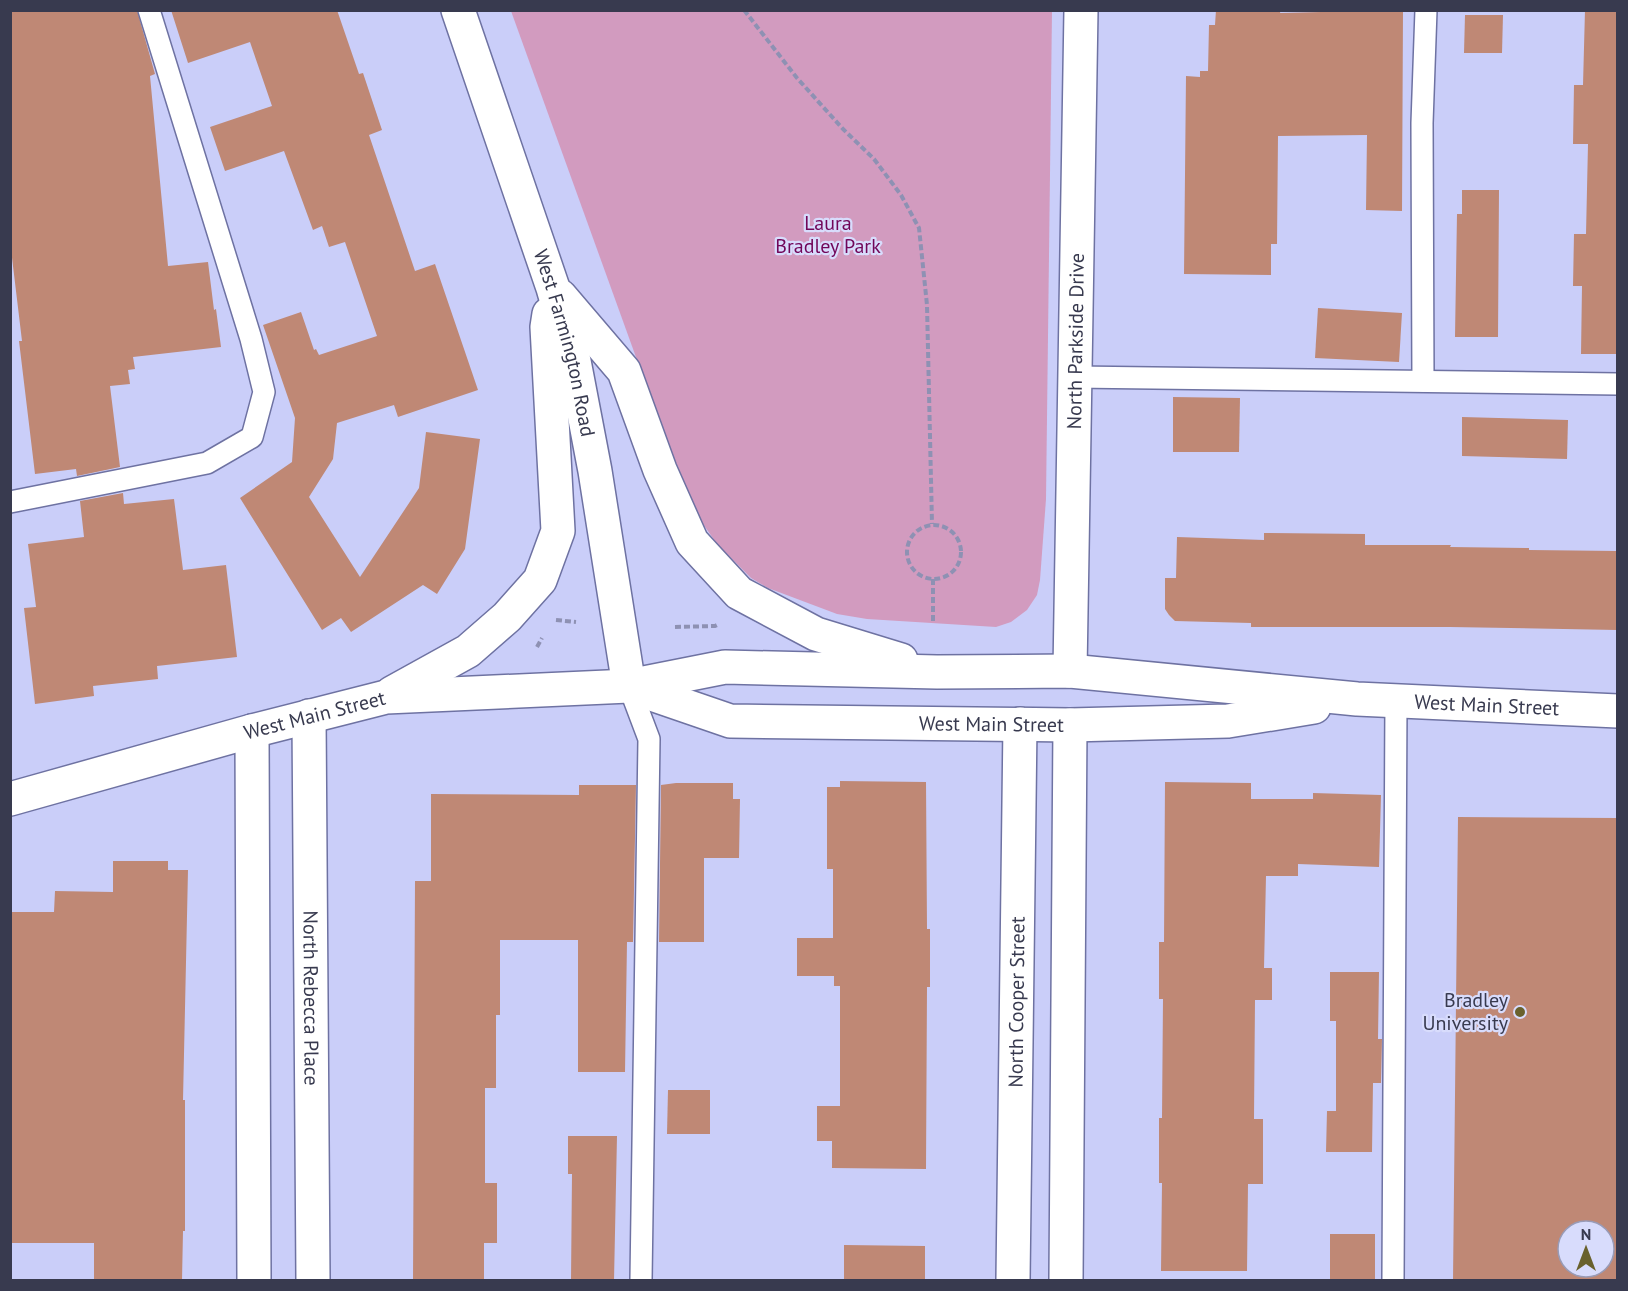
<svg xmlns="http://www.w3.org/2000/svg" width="1628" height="1291" viewBox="0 0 1628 1291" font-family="'PT Sans',sans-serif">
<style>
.green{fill:#d29bbf}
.building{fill:#bf8875;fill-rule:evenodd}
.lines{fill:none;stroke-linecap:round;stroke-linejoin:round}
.service-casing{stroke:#6e72a2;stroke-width:24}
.minor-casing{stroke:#6e72a2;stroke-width:36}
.secondary-casing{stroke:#6e72a2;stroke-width:36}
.path{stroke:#8e91b3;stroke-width:4;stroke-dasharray:6 3;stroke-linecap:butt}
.service{stroke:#fff;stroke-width:21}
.minor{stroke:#fff;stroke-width:33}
.secondary{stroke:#fff;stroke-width:33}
.poi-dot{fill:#69612d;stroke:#d8dcfc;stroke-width:2}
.labels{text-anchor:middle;stroke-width:4.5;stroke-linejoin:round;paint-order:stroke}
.park-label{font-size:20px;fill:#710659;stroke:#d8dcfc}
.street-label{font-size:20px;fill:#383a4f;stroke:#d8dcfc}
.poi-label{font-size:20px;fill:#383a4f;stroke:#d8dcfc;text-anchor:end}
</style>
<rect width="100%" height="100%" fill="#cacef9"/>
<polygon class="green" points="511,11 1052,11 1046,499 1040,580 1037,595 1027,610 1011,622 996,627 867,619 837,614 768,588 751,578 717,544 689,504"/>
<g class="building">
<polygon points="10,10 137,10 155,74 150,76 168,266 208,262 214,310 216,309 221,347 133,357 135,369 128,370 130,384 110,386 120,467 77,476 76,469 35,474 19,341 22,341 10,241"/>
<polygon points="171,10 337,10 359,74 363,73 382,130 369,135 415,271 435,264 478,390 398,417 394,405 337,423 333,459 309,497 360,577 419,488 426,432 480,439 465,549 437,594 423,585 351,632 341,618 322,630 240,498 292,462 295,418 263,325 301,312 314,350 316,349 319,355 377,336 345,242 329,247 322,226 313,230 284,151 225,171 210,127 272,106 250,42 188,63"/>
<polygon points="1216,10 1281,10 1280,13 1403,10 1402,211 1366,210 1367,135 1278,136 1277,244 1271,244 1271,275 1184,274 1186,76 1200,77 1200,71 1208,71 1209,25 1215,25"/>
<polygon points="1585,10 1617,10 1617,354 1581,354 1582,286 1573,286 1574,234 1586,234 1588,144 1573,144 1574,85 1583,85"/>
<polygon points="1465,15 1503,15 1502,53 1464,53"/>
<polygon points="1462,190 1499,190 1498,337 1455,337 1457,214 1462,214"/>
<polygon points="1318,308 1402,313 1399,362 1315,358"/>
<polygon points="1173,397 1240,398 1239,452 1173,452"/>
<polygon points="1462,417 1568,420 1567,459 1462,456"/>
<polygon points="123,493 124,504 174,499 183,570 226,565 237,657 157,666 158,679 93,686 94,696 35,704 24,608 36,607 28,544 84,537 80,501"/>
<polygon points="1264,533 1365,534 1365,545 1451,545 1450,547 1529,548 1529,550 1617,551 1617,630 1450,627 1251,627 1251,623 1175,621 1169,615 1165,609 1165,578 1176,578 1177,537 1264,540"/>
<polygon points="840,781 926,782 927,929 930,929 930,987 927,987 926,1169 832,1168 832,1141 817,1141 817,1106 840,1106 840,986 834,986 834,976 797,976 797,938 833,938 833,869 827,869 827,787 840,787"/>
<polygon points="1165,782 1251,783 1251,799 1313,799 1313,793 1381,795 1379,867 1298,864 1298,876 1266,876 1264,968 1272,968 1272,1000 1255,1000 1254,1119 1263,1119 1263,1184 1248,1184 1247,1271 1161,1271 1162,1183 1159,1183 1159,1118 1162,1118 1163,999 1159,999 1159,942 1164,942"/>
<polygon points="676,783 733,783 733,799 740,799 739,858 704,858 704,942 659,942 661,785"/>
<polygon points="579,785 636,785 633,942 627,942 625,1072 578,1072 578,940 500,940 500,1015 496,1015 496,1088 485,1088 485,1183 497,1183 497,1243 484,1243 484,1281 413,1281 415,881 431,881 431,794 579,795"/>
<path d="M1458 817 1617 818V1281H1453ZM1568 1231H1604V1267H1568Z"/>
<polygon points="113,861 168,861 168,870 188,870 183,1100 185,1100 185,1231 183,1231 182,1281 94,1281 94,1243 10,1243 10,912 54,912 55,891 113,892"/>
<polygon points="1330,972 1379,972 1378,1039 1382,1039 1381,1083 1373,1083 1372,1152 1326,1152 1327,1111 1336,1111 1336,1021 1330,1021"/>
<polygon points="668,1090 710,1090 710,1134 667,1134"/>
<polygon points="568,1136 617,1136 614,1281 571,1281 572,1174 568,1174"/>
<rect x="1330" y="1234" width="45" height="46"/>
<polygon points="844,1245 925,1246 925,1281 844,1281"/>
</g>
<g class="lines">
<defs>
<g id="service">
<polyline points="1074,377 1618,384"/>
<polyline points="1423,381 1422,123 1426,10"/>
<polyline points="10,502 207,463 252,437 264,392 251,339 149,10"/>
<polyline points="629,686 649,739 641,1280"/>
<polyline points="1393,1280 1396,700"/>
</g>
<g id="minor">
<path id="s1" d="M1070 671 1081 10"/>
<path id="s2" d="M309 716 313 1280"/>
<polyline points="252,731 254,1280"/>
<path id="s3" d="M1013 1280 1020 724"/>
<polyline points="1066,1280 1070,725"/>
</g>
<g id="secondary">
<path id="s4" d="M458 10 553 288 574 361 595 471 629 686"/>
<polyline points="560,296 624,371 660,470 692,542 739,593 816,634 901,660"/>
<path id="s5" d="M631 687 730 721 1070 725 1228 721 1314 707"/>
<polyline points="392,693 468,651 507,617 540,580 558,531 547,327 549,314"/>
<path id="s6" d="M10 799 252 731 386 697 629 686 725 667 937 672 1070 671 1357 699 1618 711"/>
</g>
</defs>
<use href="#service" class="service-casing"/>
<use href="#minor" class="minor-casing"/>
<use href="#secondary" class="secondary-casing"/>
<g class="path">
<polyline points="744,10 797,78 843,129 874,159 901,195 919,228 927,305 932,524"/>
<circle cx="934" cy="552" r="27"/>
<polyline points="933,579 933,622"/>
<polyline points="556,620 576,622"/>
<polyline points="675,627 715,626 719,624"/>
<polyline points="537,647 542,638"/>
</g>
<use href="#service" class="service"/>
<use href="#minor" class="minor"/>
<use href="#secondary" class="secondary"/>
</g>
<circle class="poi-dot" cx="1520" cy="1012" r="6"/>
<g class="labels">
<g class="park-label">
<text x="828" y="230">Laura<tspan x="828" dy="23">Bradley Park</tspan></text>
</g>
<g class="street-label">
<text dy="7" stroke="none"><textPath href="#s1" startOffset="330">North Parkside Drive</textPath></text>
<text dy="7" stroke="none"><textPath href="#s4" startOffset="350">West Farmington Road</textPath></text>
<text dy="7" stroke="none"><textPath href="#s6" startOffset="1494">West Main Street</textPath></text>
<text dy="7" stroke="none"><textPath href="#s6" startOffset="316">West Main Street</textPath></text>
<text dy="7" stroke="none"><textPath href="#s5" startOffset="366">West Main Street</textPath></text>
<text dy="7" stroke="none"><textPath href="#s2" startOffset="282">North Rebecca Place</textPath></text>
<text dy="7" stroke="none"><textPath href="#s3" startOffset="278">North Cooper Street</textPath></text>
</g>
<g class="poi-label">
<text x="1508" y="1007">Bradley<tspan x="1508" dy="23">University</tspan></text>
</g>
</g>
<rect width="1628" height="1291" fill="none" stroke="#383a4f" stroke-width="24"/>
<g transform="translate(1586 1249)"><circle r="28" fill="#d8dcfc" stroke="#989bb7" stroke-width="1.5"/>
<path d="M0-4.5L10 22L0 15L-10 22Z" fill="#69612d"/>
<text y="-9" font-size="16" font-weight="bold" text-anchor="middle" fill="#383a4f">N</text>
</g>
</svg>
